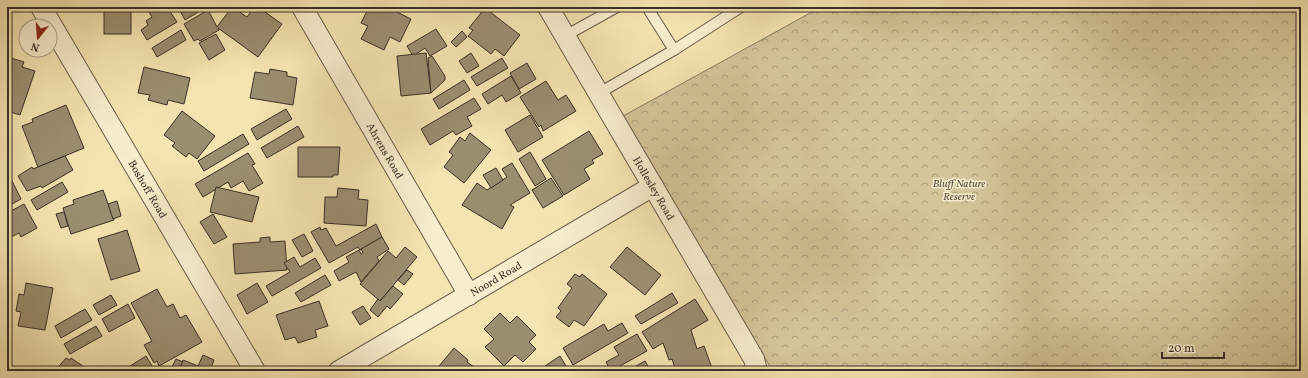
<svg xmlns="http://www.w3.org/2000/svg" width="1308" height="378" viewBox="0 0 1308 378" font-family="Vollkorn,serif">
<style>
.forest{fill:url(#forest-crowns);stroke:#877a60}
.building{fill:#9b8e6f;stroke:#3a3027}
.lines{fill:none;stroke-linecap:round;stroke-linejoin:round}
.lane-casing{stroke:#685d4a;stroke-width:12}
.street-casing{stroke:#685d4a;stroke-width:22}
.lane{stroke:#f8edcc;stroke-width:10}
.street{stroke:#f8edcc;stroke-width:20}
.labels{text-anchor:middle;stroke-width:3;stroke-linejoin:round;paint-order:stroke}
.street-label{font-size:11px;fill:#3a3027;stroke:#f8edcc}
.park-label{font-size:11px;font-style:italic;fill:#594e3e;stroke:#f8edcc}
</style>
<defs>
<pattern id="forest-crowns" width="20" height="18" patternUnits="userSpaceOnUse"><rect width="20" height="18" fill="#d4c59a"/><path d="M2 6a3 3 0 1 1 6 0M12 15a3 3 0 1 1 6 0" fill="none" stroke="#ada07e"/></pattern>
</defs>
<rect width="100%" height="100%" fill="#f4e4b1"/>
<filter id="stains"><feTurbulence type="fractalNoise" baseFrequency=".005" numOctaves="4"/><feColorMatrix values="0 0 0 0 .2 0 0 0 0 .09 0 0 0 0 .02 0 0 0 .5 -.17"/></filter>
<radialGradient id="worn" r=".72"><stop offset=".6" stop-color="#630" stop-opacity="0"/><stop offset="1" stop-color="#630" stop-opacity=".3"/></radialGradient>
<polygon class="forest" points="821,7 1301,7 1301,371 773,371 616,120"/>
<g class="building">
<rect x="104" y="7" width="27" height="27"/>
<polygon points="158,7 167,7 177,22 147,40 141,30 148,25 146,21 152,17 149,12"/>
<polygon points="178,7 207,7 185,20"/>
<polygon points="232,7 247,17 254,7 258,7 282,24 258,57 218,28 219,30 200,41 198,39 194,41 184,24 208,10 217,27"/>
<polygon points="369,7 387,7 411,19 400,42 390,37 384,50 361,39 368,26 361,23"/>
<polygon points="485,8 520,35 504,56 495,49 491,54 468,36 473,30 469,28"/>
<polygon points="436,29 447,46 430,56 425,48 413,56 407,46"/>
<polygon points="181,30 186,40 157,57 152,48"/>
<polygon points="462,31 467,37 456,47 451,42"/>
<polygon points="216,34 225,50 209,60 199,43"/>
<polygon points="426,53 431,93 401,96 397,56"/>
<polygon points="471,53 479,66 467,73 459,61"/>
<polygon points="432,56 445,76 445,80 431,93 428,58"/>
<polygon points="11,58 24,62 22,67 35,71 20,115 7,111 7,62 9,63"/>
<polygon points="502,58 508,68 477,86 471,77"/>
<polygon points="527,63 536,79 519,89 510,73"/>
<polygon points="144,67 190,78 184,104 168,100 167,105 148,100 150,95 138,93"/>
<polygon points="270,69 287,72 287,76 297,78 293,105 250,98 255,72 269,74"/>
<polygon points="511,76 521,93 506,102 502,95 488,104 482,94"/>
<polygon points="464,80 470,90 439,109 433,99"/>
<polygon points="546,81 558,100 566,95 576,111 543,131 541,125 539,127 520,97"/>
<polygon points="474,98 481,109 467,117 472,126 456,135 453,131 430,145 421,129"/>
<polygon points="66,105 84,148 38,167 22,126 33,122 32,119"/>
<polygon points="286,109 292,119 257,140 251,129"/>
<polygon points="182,111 215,136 197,159 189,153 186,157 172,146 175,143 164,135"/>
<polygon points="530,115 543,137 518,152 505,130"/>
<polygon points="298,126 304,137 267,158 261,148"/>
<polygon points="589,131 603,154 592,160 594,163 584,169 590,179 564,195 542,160"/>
<polygon points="470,133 491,150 464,183 444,167 453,155 449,152 460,137 465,141"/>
<polygon points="243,134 249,144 204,171 198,161"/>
<polygon points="298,147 340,147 338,175 333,175 333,177 298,177"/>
<polygon points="530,152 546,179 535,186 519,159"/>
<polygon points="248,153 255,164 252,165 263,183 249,191 243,181 231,188 228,182 203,197 195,184"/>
<polygon points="65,156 73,170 42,188 41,186 27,191 18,176 32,167 33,169"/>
<polygon points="512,163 530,193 510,205 514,207 502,229 462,205 477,183 487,190 507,177 502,169"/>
<polygon points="496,168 503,180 491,188 483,175"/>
<polygon points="7,171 21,199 7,207"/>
<polygon points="551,178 563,196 543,208 532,190"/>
<polygon points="62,182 68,192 37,210 31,200"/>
<polygon points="216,187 259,197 252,222 210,212"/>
<polygon points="338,188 359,190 358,199 368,200 366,226 324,223 325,197 337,197"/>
<polygon points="103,190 114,220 71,234 63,208 74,204 73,200"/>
<polygon points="117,201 121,216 113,219 108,204"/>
<polygon points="24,204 37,228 21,237 19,233 7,239 7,213"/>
<polygon points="64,212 68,226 61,228 56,214"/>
<polygon points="213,214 227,237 214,244 200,222"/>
<polygon points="376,224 382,237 360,250 358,247 329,263 311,232 320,227 321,230 326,228 336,246"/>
<polygon points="127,230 140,271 111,280 98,239"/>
<polygon points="304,234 313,251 302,257 292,240"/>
<polygon points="270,237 270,242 285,241 287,270 235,274 233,244 260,242 260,238"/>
<polygon points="382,237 389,249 377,257 379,261 361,282 356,272 339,281 334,271 349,262 346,257 359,250 361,254 363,253 361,249"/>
<polygon points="405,247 417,257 380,301 360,284 388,251 396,258"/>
<polygon points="627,247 661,275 645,295 610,267"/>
<polygon points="294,257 300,267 315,258 321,268 272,296 266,286 290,272 284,263"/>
<polygon points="407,270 413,274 404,285 398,280"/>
<polygon points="575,274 580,277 582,274 607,294 584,326 574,320 569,327 556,317 561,311 558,308 572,288 567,284"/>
<polygon points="325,275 331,285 301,302 295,293"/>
<polygon points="26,283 53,288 45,330 18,326 21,312 16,311 19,294 24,295"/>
<polygon points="257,283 268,302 247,314 237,295"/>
<polygon points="393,286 403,294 390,309 387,306 378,317 370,310 378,299 380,301"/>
<polygon points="157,289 167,307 173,304 180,318 186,315 202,342 159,366 157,361 154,363 144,345 152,341 131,303"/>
<polygon points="672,293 678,303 641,324 635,316"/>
<polygon points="111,295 117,305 99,315 93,305"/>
<polygon points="695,299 708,320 691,330 697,349 704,346 713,371 676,371 672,359 669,360 663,343 653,349 642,332"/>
<polygon points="319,301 328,326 315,330 317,337 298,343 295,337 285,340 276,315"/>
<polygon points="128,304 135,318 109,332 102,319"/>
<polygon points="363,306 371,318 360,325 352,312"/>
<polygon points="85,309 92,320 61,338 55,326"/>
<polygon points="500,313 510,323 517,316 536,335 529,342 536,349 523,362 515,355 504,366 485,347 494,339 484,329"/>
<polygon points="622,323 628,333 573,365 563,348 604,324 608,331"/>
<polygon points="96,326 102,336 70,354 64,344"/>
<polygon points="637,334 647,351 611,371 606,362 619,355 614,347"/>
<polygon points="454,348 468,360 467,362 474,367 471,371 435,371"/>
<polygon points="203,355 214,360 210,371 198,366"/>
<polygon points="146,356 154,369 151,371 129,371 127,368"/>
<polygon points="560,356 569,371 548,371 545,366"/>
<polygon points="66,358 70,360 71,358 90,371 55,371"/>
<polygon points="176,359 183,362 179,371 170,371"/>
<polygon points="183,360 198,366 208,371 179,371"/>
<polygon points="645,361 651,371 627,371"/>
</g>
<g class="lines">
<defs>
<g id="lane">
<polyline points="565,36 617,7"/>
<polyline points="674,50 741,7"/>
<polyline points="599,93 674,50 647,7"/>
</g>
<g id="street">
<path id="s1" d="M41 7 255 371"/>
<path id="s2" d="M302 7 469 295"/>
<path id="s3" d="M548 7 754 359 757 371"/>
<path id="s4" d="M339 371 653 186"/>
</g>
</defs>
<use href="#lane" class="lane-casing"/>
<use href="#street" class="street-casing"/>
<use href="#lane" class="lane"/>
<use href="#street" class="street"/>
</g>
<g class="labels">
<g class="street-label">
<text dy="4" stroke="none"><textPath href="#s2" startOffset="166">Ahrens Road</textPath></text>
<text dy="4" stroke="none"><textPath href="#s3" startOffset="210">Hollesley Road</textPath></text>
<text dy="4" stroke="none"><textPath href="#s1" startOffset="211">Boshoff Road</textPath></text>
<text dy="4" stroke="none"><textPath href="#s4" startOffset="182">Noord Road</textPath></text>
</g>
<g class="park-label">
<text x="959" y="187">Bluff Nature<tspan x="959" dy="13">Reserve</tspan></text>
</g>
</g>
<rect width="1308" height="378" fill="none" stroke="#f4e4b1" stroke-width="24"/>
<rect x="8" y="8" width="1292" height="362" fill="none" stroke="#3a3027" stroke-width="2"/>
<rect x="12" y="12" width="1284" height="354" fill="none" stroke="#3a3027"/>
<g transform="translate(38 38) rotate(197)"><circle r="19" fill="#f8edcc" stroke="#aca18a"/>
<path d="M0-3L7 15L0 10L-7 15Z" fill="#8f2418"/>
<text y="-6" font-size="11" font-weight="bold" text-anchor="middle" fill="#3a3027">N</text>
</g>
<path d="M1162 352v6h62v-6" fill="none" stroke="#3a3027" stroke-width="2"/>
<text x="1168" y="352" font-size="12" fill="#3a3027" stroke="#f8edcc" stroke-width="3" paint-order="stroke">20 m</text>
<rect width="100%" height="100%" filter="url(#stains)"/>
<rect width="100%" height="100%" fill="url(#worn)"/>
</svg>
